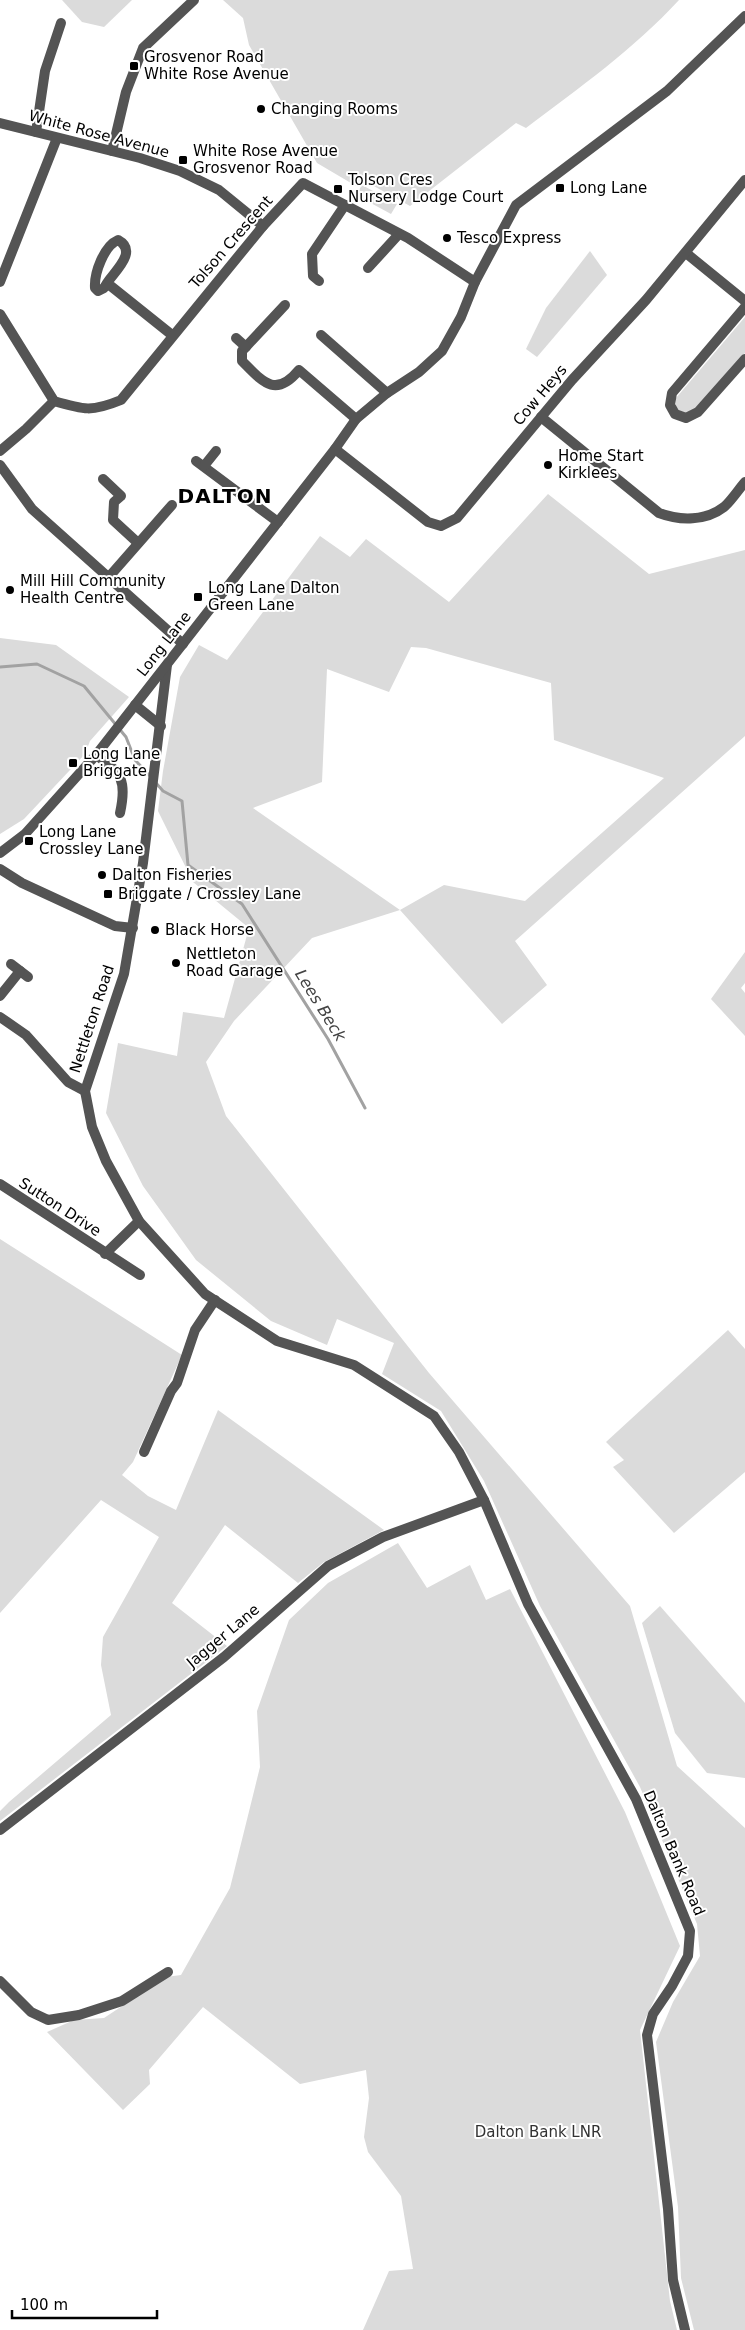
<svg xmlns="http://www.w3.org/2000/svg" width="745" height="2330" viewBox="0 0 745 2330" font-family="'DejaVu Sans',sans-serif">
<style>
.green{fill:#dbdbdb;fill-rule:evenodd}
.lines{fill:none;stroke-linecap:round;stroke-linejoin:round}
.stream{stroke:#a2a2a2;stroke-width:3}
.minor{stroke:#545454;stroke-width:10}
.tertiary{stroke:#545454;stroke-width:10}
.poi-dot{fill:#000;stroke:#fff;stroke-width:2}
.labels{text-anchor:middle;stroke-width:4;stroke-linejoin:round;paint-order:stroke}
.poi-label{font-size:15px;fill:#000;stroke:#fff;text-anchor:start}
.street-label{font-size:15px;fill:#000;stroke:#fff}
.park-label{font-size:15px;fill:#323232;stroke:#fff}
.water-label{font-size:16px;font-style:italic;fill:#434343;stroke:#fff}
.district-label{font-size:20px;font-weight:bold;letter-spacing:1px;fill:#000;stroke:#fff}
</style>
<rect width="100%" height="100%" fill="#fff"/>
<g class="green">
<polygon points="62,0 132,0 104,27 82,22"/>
<path d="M223 0H679C634 49 579 88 526 128L516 123 410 206 361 179 356 186 317 163 249 45 243 18Z"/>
<polygon points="362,185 397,204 391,214 356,195"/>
<polygon points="590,251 607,275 537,357 526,349 546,308"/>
<polygon points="745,317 745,353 693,411 687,415 676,411 676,398"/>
<path d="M548 494 649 574 745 550V736L515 941 547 985 502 1024 400 910 312 938 234 1021 206 1062 226 1116 429 1373 630 1606 677 1766 745 1828V2330H694L681 2278 678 2207 656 2042 673 2002 700 1956 697 1924 640 1787 540 1606 484 1481 441 1411 382 1374 394 1343 337 1319 327 1345 271 1321 196 1260 143 1186 106 1113 118 1043 177 1056 183 1012 224 1018 249 928 193 882 158 811 163 771 180 677 199 645 227 660 320 536 350 557 366 539 449 602ZM411 647 426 648 551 683 554 740 664 778 525 901 444 885 400 910 253 808 322 782 327 669 389 692Z"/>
<polygon points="0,638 56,645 129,697 90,741 85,754 24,819 0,834"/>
<polygon points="745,952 745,983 741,988 745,993 745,1036 711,999"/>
<polygon points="0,1239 182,1355 133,1462 122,1475 148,1496 176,1510 218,1410 384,1530 324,1562 298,1583 225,1525 172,1603 227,1646 0,1821 0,1811 9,1802 111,1715 101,1665 103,1637 159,1537 101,1500 0,1613"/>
<polygon points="728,1330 745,1349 745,1472 674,1533 613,1467 624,1460 606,1442"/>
<polygon points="398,1543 427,1588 470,1565 486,1600 510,1589 625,1812 680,1946 640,2030 670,2301 677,2330 363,2330 389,2271 413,2269 401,2196 368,2152 364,2137 369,2098 366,2070 300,2084 203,2007 149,2070 150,2084 123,2110 47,2032 74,2020 104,2018 166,1977 181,1975 230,1888 260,1767 257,1711 289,1620 328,1583"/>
<polygon points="660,1606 745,1703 745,1778 707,1773 675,1733 642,1623"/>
</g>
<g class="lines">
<g class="stream">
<polyline points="0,667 37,664 84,686 126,737 135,760 150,776"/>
<polyline points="156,783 163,791 182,801 188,865 242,904 328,1039 365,1108"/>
</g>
<g class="minor">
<polyline points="0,123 140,158 180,171 219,190 263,226"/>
<polyline points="36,132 45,71 61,23"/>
<polyline points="112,151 126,92 143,48 194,0"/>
<polyline points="686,253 745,301"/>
<polyline points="368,268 399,234"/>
<polyline points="319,281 313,276 312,254 345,205"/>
<polyline points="0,282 57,138"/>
<path d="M107 283C116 270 138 251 118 240 104 246 94 273 95 288L98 291 104 288 107 283 172 335"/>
<path d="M285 305 242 351V361C262 381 275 399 299 370L356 419"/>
<polyline points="745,307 672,393 670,405 675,414 686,418 698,412 745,359"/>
<path d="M0 314 54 401C84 410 92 412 121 400L263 226 303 183 408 238 475 282"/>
<polyline points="321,335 387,393"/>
<polyline points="236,338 246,347"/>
<path d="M541 417 659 513C680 521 706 521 724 507 732 500 738 490 745 482"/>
<polyline points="335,449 428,522 441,526 457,518 572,380 646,300 745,180"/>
<polyline points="0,451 26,429 54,401"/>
<polyline points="196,461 278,522"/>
<polyline points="0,465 32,509 183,644"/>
<polyline points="204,466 216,451"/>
<polyline points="103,479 121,496 114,502 113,520 138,543"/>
<polyline points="108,578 172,505"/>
<path d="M96 755C122 773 127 781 120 813"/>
<polyline points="0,869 22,883 115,926 133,928"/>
<polyline points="11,964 28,977"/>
<polyline points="0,996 20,971"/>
<polyline points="0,1184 140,1275"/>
<polyline points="105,1254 139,1221"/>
<polyline points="144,1452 171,1391 177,1383 195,1330 215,1300"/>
<polyline points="0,1830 224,1657 328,1566 383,1537 484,1500"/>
<polyline points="0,1981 31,2012 48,2020 79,2015 122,2001 168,1972"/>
</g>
<g class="tertiary">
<polyline points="167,665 143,863 124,974 85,1091 92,1127 106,1161 139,1221 205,1294 277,1341 354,1365 434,1416 459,1452 484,1500 528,1604 636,1799 690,1931 688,1956 672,1986 653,2014 647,2035 668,2209 673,2280 685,2330"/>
<polyline points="135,705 161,726"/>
<polyline points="0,853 25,834 96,755 335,449 356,419 387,393 419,372 442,351 461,317 475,282 516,205 667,91 745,16"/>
<polyline points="0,1017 26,1035 68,1082 85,1091"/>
</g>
</g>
<g class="poi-dot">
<rect x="129" y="61" width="10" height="10" rx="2.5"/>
<circle cx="261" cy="109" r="5"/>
<rect x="178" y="155" width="10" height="10" rx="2.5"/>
<rect x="555" y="183" width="10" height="10" rx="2.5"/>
<rect x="333" y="184" width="10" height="10" rx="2.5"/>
<circle cx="447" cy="238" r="5"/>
<circle cx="548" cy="465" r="5"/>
<circle cx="10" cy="590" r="5"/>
<rect x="193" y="592" width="10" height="10" rx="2.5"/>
<rect x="68" y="758" width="10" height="10" rx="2.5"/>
<rect x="24" y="836" width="10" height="10" rx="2.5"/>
<circle cx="102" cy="875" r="5"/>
<rect x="103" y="889" width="10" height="10" rx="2.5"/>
<circle cx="155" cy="930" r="5"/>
<circle cx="176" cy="963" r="5"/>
</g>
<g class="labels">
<g class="poi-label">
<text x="144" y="62">Grosvenor Road<tspan x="144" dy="17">White Rose Avenue</tspan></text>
<text x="271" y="114">Changing Rooms</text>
<text x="193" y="156">White Rose Avenue<tspan x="193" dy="17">Grosvenor Road</tspan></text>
<text x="348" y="185">Tolson Cres<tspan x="348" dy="17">Nursery Lodge Court</tspan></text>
<text x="570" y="193">Long Lane</text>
<text x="457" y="243">Tesco Express</text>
<text x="558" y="461">Home Start<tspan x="558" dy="17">Kirklees</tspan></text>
<text x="20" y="586">Mill Hill Community<tspan x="20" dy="17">Health Centre</tspan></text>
<text x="208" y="593">Long Lane Dalton<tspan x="208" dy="17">Green Lane</tspan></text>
<text x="83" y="759">Long Lane<tspan x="83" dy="17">Briggate</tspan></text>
<text x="39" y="837">Long Lane<tspan x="39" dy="17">Crossley Lane</tspan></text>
<text x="112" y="880">Dalton Fisheries</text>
<text x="118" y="899">Briggate / Crossley Lane</text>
<text x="165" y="935">Black Horse</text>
<text x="186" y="959">Nettleton<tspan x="186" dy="17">Road Garage</tspan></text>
</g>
<g class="street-label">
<text transform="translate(99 134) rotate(15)" y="5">White Rose Avenue</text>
<text transform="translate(231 242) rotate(-49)" y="5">Tolson Crescent</text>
<text transform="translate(540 395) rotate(-50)" y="5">Cow Heys</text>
<text transform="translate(164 644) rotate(-52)" y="5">Long Lane</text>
<text transform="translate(92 1019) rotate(-72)" y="5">Nettleton Road</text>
<text transform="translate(60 1207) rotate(33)" y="5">Sutton Drive</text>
<text transform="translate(223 1636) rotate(-40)" y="5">Jagger Lane</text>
<text transform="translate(674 1853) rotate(67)" y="5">Dalton Bank Road</text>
</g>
<g class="park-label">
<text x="538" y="2137">Dalton Bank LNR</text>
</g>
<g class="water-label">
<text transform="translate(321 1005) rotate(58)" y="6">Lees Beck</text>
</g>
<g class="district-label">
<text x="225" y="503">DALTON</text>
</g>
</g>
<path d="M12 2310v8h145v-8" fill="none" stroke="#000000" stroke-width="2.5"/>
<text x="20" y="2310" font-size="15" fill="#000000" stroke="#ffffff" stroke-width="4" paint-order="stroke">100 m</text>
</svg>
